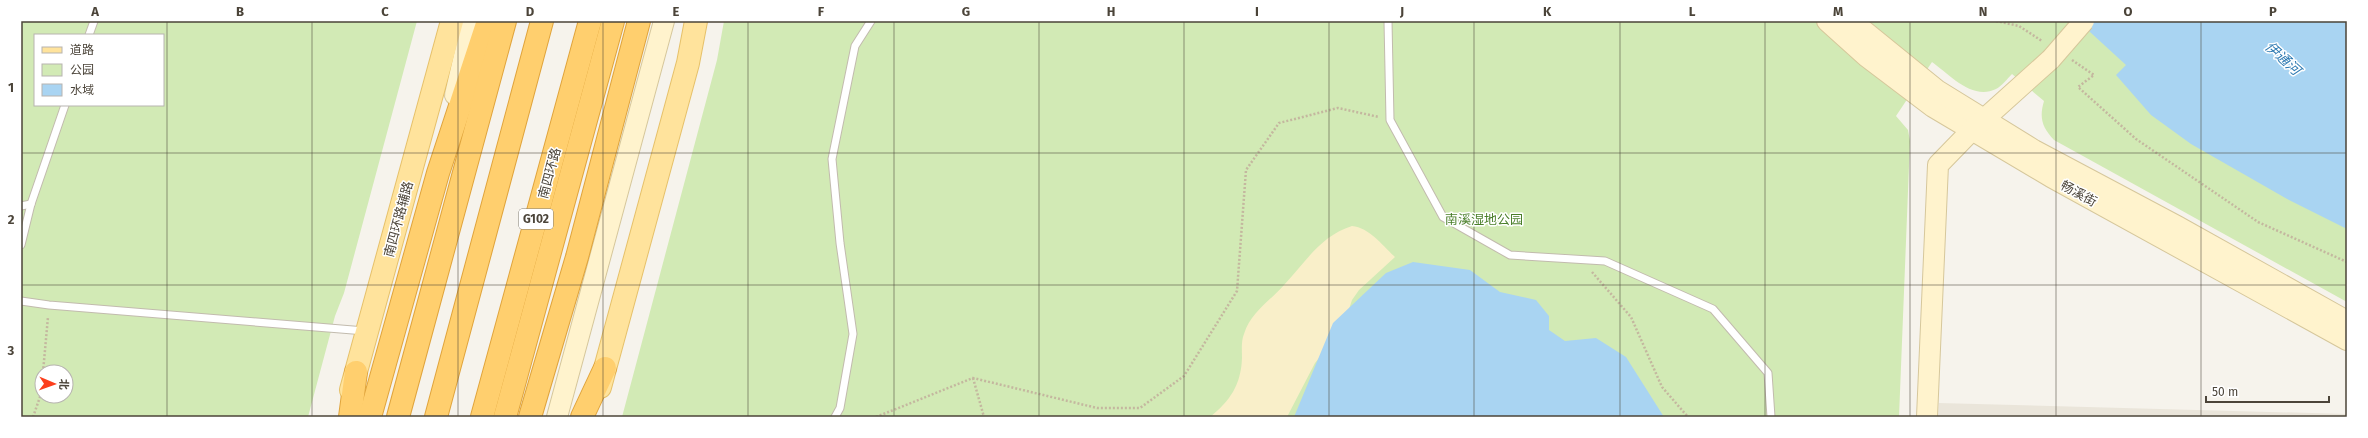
<svg xmlns="http://www.w3.org/2000/svg" width="2368" height="438" viewBox="0 0 2368 438" font-family="'Fira Sans','Noto Sans SC',sans-serif">
<style>
.residential{fill:#eae5da}
.green{fill:#d2eab5;fill-rule:evenodd}
.sand{fill:#f9efc9}
.water{fill:#a9d4f2}
.lines{fill:none;stroke-linecap:round;stroke-linejoin:round}
.lane-casing{stroke:#c2bbae;stroke-width:9}
.secondary-casing{stroke:#d6c79b;stroke-width:22}
.primary-casing{stroke:#e6c16a;stroke-width:24}
.highway-casing{stroke:#e0a43c;stroke-width:24}
.path{stroke:#c4b79f;stroke-width:2.5;stroke-dasharray:2 2;stroke-linecap:butt}
.lane{stroke:#fff;stroke-width:7}
.secondary{stroke:#fff3cd;stroke-width:20}
.primary{stroke:#ffe39c;stroke-width:22}
.highway{stroke:#ffcf6e;stroke-width:22}
.secondary-bridge-casing{stroke:#d6c79b;stroke-width:22;stroke-linecap:butt}
.secondary-bridge{stroke:#fff3cd;stroke-width:20}
.grid{fill:none;stroke:#4b4439;stroke-width:1;stroke-opacity:0.55}
.labels{text-anchor:middle;stroke-width:3;stroke-linejoin:round;paint-order:stroke}
.shield{fill:#fff;stroke:#817c74;stroke-width:1}
.shield-label{font-size:12px;font-weight:bold;fill:#4b4439}
.street-label{font-size:13px;fill:#4b4439;stroke:#fff}
.park-label{font-size:13px;fill:#4a7f2a;stroke:#fff}
.water-label{font-size:14px;font-style:italic;fill:#2e7ab2;stroke:#fff}
.neatline{fill:none;stroke:#4b4439;stroke-width:1.5}
.grid-label{font-size:13px;text-anchor:middle;font-weight:bold;fill:#4b4439}
</style>
<rect width="100%" height="100%" fill="#f6f3ec"/>
<polygon class="residential" points="1939,403 2347,414 2347,417 1938,417"/>
<g class="green">
<path d="M21 21H417L344 293 335 316 308 417H21ZM35 35H163V105H35ZM42 372H66V396H42Z"/>
<path d="M724 21H2347V302L2054 140C2042 127 2039 118 2044 101L2012 74C2007 79 2002 86 1996 89 1972 101 1949 74 1932 62L1896 116 1908 130 1910 141 1899 417H622L717 60Z"/>
</g>
<path class="sand" d="M1352 226C1370 228 1382 245 1395 257L1359 290 1352 300 1345 321 1336 337 1315 363 1287 417H1210C1230 401 1241 385 1242 358 1242 351 1241 341 1244 334 1251 312 1269 302 1284 285 1305 263 1320 236 1352 226Z"/>
<g class="water">
<polygon points="2078,21 2347,21 2347,229 2289,200 2191,144 2151,115 2116,75 2126,65"/>
<polygon points="1413,262 1470,270 1500,292 1536,300 1549,316 1549,330 1565,341 1596,338 1626,357 1664,417 1294,417 1333,323 1386,273"/>
</g>
<g class="lines">
<defs>
<g id="lane">
<polyline points="1388,21 1390,120 1443,217 1510,255 1605,261 1713,309 1768,373 1771,417"/>
<polyline points="89,35 94,21"/>
<polyline points="21,206 31,204"/>
<polyline points="21,245 31,204 65,105"/>
<polyline points="21,301 49,305 365,331"/>
<polyline points="835,417 840,408 853,334 840,243 832,159 855,46 871,21"/>
</g>
<g id="secondary">
<polyline points="1827,21 1867,57 1933,107 2051,177 2347,340"/>
<polyline points="1852,21 1937,90 2034,150 2177,226 2347,321"/>
<polyline points="455,95 472,21"/>
<polyline points="557,417 664,21"/>
<polyline points="1927,417 1938,165 1972,130 2051,59"/>
</g>
<g id="primary">
<polyline points="600,387 688,63 696,21"/>
<polyline points="351,390 452,21"/>
</g>
<g id="highway">
<polyline points="350,417 356,372"/>
<polyline points="370,417 438,173 488,21"/>
<polyline points="398,417 505,21"/>
<polyline points="436,417 542,21"/>
<polyline points="482,417 590,21"/>
<polyline points="505,417 613,21"/>
<polyline points="530,417 577,257 639,21"/>
<polyline points="582,417 605,368"/>
</g>
</defs>
<use href="#lane" class="lane-casing"/>
<use href="#secondary" class="secondary-casing"/>
<use href="#primary" class="primary-casing"/>
<use href="#highway" class="highway-casing"/>
<g class="path">
<polyline points="1996,21 2019,26 2042,41"/>
<polyline points="2072,60 2094,75 2078,87 2136,139 2258,222 2347,262"/>
<polyline points="1592,272 1631,317 1662,387 1688,417"/>
<polyline points="43,372 48,317"/>
<polyline points="973,378 984,417"/>
<polyline points="33,417 40,397 42,378"/>
<polyline points="876,417 973,378 1097,408 1140,408 1184,376 1237,291 1246,170 1279,123 1338,108 1379,117"/>
</g>
<use href="#lane" class="lane"/>
<use href="#secondary" class="secondary"/>
<use href="#primary" class="primary"/>
<use href="#highway" class="highway"/>
<defs>
<polyline id="secondary-bridge" points="2051,59 2084,21"/>
</defs>
<use href="#secondary-bridge" class="secondary-bridge-casing"/>
<use href="#secondary-bridge" class="secondary-bridge"/>
</g>
<path class="grid" d="M167 21V417M312 21V417M458 21V417M603 21V417M748 21V417M894 21V417M1039 21V417M1184 21V417M1329 21V417M1474 21V417M1620 21V417M1765 21V417M1910 21V417M2056 21V417M2201 21V417M21 153H2347M21 285H2347"/>
<g class="labels">
<rect class="shield" x="519" y="209" width="34" height="20" rx="3"/>
<g class="shield-label">
<text x="536" y="223">G102</text>
</g>
<g class="street-label">
<text transform="translate(549 173) rotate(-75)" y="5">南四环路</text>
<text transform="translate(2079 193) rotate(29)" y="5">畅溪街</text>
<text transform="translate(398 219) rotate(-75)" y="5">南四环路辅路</text>
</g>
<g class="park-label">
<text x="1484" y="224">南溪湿地公园</text>
</g>
<g class="water-label">
<text transform="translate(2283 58) rotate(42)" y="5">伊通河</text>
</g>
</g>
<rect width="2368" height="438" fill="none" stroke="#ffffff" stroke-width="44"/>
<rect x="34" y="34" width="130" height="72" fill="#ffffff" stroke="#b7b4b0"/>
<rect x="42" y="47" width="20" height="6" fill="#ffe39c" stroke="#b7b4b0"/>
<text x="70" y="54" font-size="12" fill="#4b4439">道路</text>
<rect x="42" y="64" width="20" height="12" fill="#d2eab5" stroke="#b7b4b0"/>
<text x="70" y="74" font-size="12" fill="#4b4439">公园</text>
<rect x="42" y="84" width="20" height="12" fill="#a9d4f2" stroke="#b7b4b0"/>
<text x="70" y="94" font-size="12" fill="#4b4439">水域</text>
<g transform="translate(54 384) rotate(92)"><circle r="19" fill="#ffffff" stroke="#b7b4b0"/>
<path d="M0-3L7 15L0 10L-7 15Z" fill="#fc3f1d"/>
<text y="-6" font-size="11" font-weight="bold" text-anchor="middle" fill="#4b4439">北</text>
</g>
<path d="M2206 396v6h123v-6" fill="none" stroke="#4b4439" stroke-width="2"/>
<text x="2212" y="396" font-size="12" fill="#4b4439" stroke="#ffffff" stroke-width="3" paint-order="stroke">50 m</text>
<rect x="22" y="22" width="2324" height="394" class="neatline"/>
<g class="grid-label">
<text x="95" y="16">A</text>
<text x="240" y="16">B</text>
<text x="385" y="16">C</text>
<text x="530" y="16">D</text>
<text x="676" y="16">E</text>
<text x="821" y="16">F</text>
<text x="966" y="16">G</text>
<text x="1111" y="16">H</text>
<text x="1257" y="16">I</text>
<text x="1402" y="16">J</text>
<text x="1547" y="16">K</text>
<text x="1692" y="16">L</text>
<text x="1838" y="16">M</text>
<text x="1983" y="16">N</text>
<text x="2128" y="16">O</text>
<text x="2273" y="16">P</text>
<text x="11" y="92">1</text>
<text x="11" y="224">2</text>
<text x="11" y="355">3</text>
</g>
</svg>
